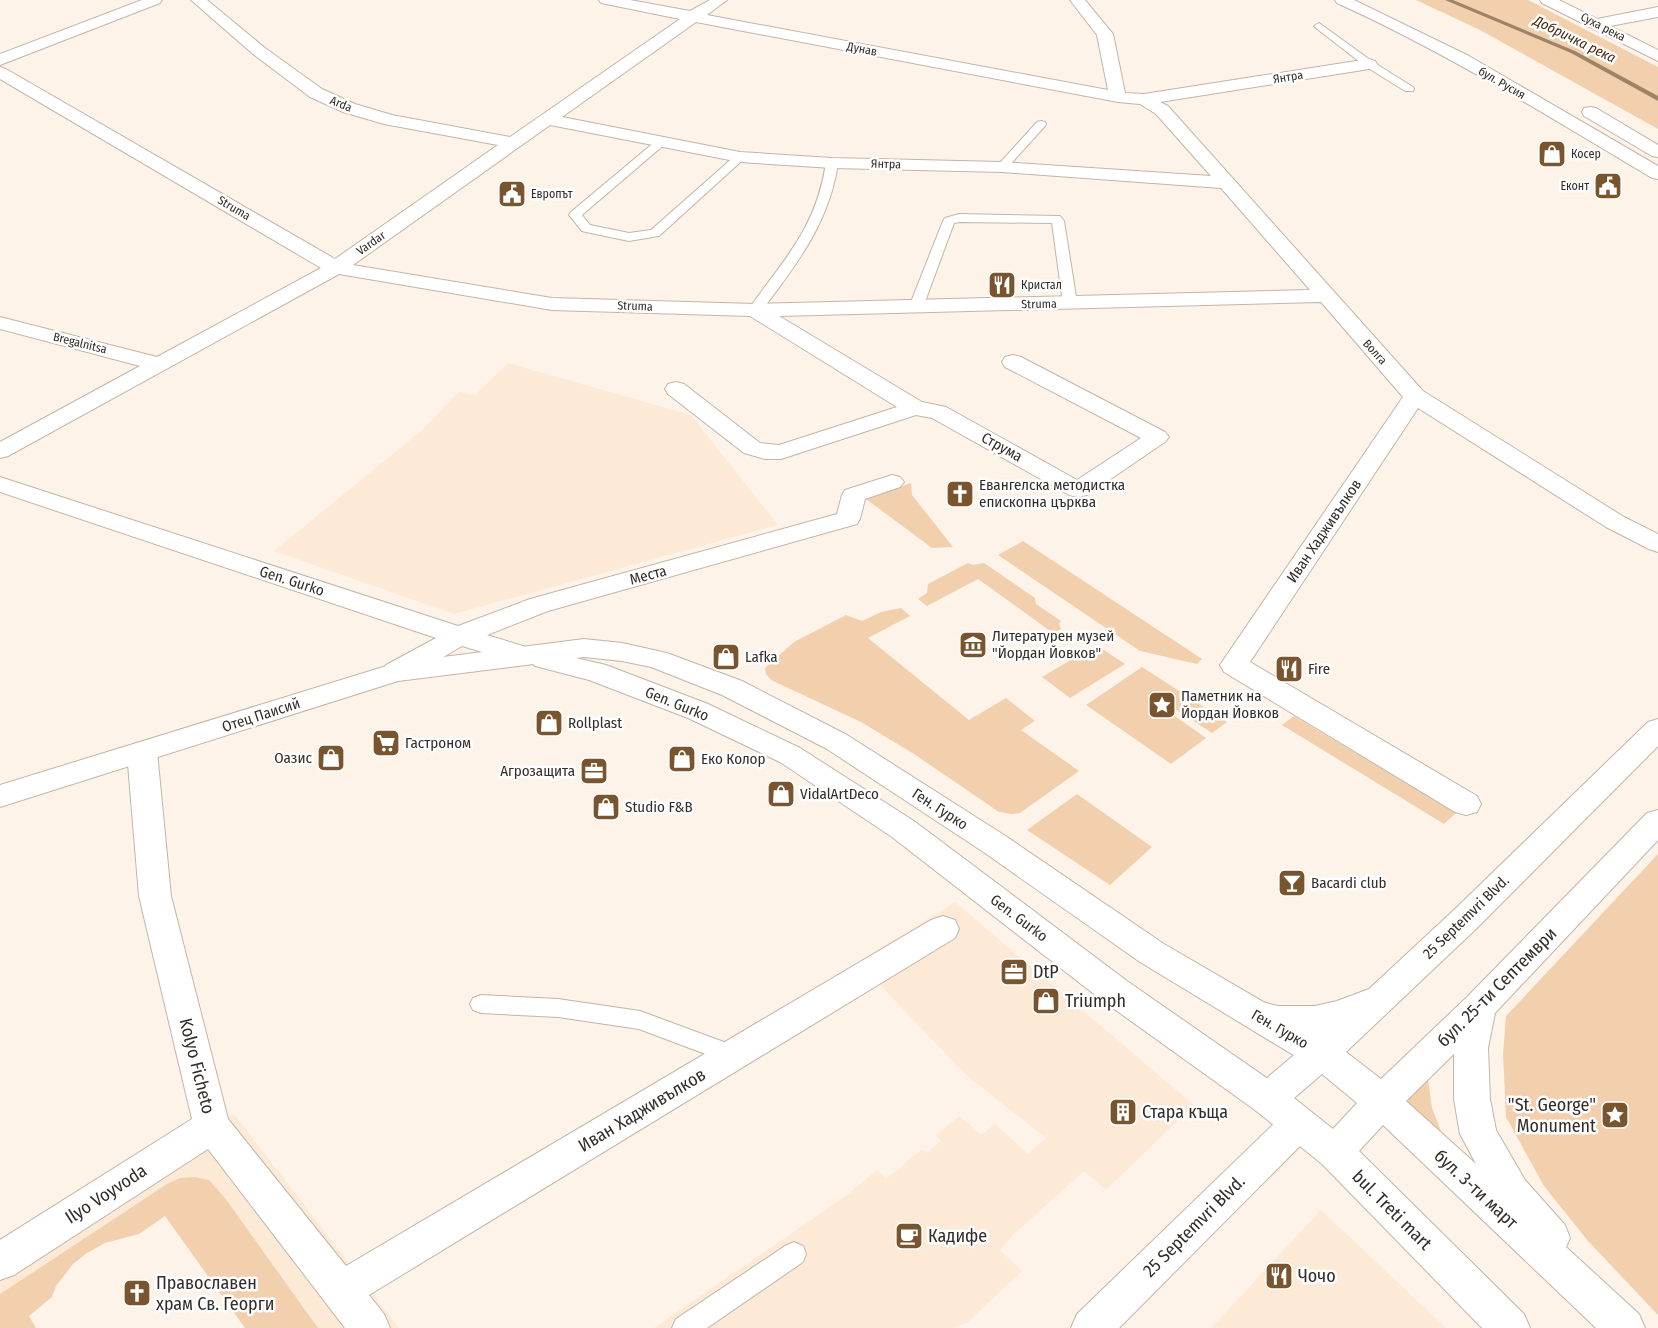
<svg xmlns="http://www.w3.org/2000/svg" width="1658" height="1328" viewBox="0 0 1658 1328" font-family="'Fira Sans Condensed',sans-serif">
<style>
.built{fill:#fdead6}
.green{fill:#f2d0ae}
.lines{fill:none;stroke-linecap:round;stroke-linejoin:round}
.stream{fill:#9e8366;fill-rule:evenodd}
.service-casing{stroke:#c2b5a8;stroke-width:2}
.pedestrian-casing{stroke:#c2b5a8;stroke-width:2}
.minor-casing{stroke:#c2b5a8;stroke-width:2}
.tertiary-casing{stroke:#c2b5a8;stroke-width:2}
.secondary-casing{stroke:#c2b5a8;stroke-width:2}
.service{fill:#fff;fill-rule:evenodd}
.pedestrian{fill:#fff;fill-rule:evenodd}
.minor{fill:#fff;fill-rule:evenodd}
.tertiary{fill:#fff;fill-rule:evenodd}
.secondary{fill:#fff;fill-rule:evenodd}
.labels{text-anchor:middle;stroke-width:5;stroke-linejoin:round;paint-order:stroke}
.far-street-label{font-size:12px;fill:#322d28;stroke:#fff}
.far-poi-label{font-size:12px;fill:#322d28;stroke:#fff;text-anchor:start}
.far-water-label{font-size:14px;font-style:italic;fill:#462c0d;stroke:#fff}
.street-label{font-size:15px;fill:#322d28;stroke:#fff}
.poi-label{font-size:15px;fill:#322d28;stroke:#fff;text-anchor:start}
.near-poi-label{font-size:18px;fill:#322d28;stroke:#fff;text-anchor:start}
.near-street-label{font-size:18px;fill:#322d28;stroke:#fff}
</style>
<rect width="100%" height="100%" fill="#fef3e8"/>
<g class="built">
<polygon points="508,363 691,415 778,525 454,614 274,551 421,431 459,392 475,395"/>
<polygon points="955,902 1194,1105 1106,1190 1084,1171 1014,1234 1000,1250 1022,1271 968,1322 954,1328 654,1328 843,1198 877,1170 886,1179 922,1149 927,1153 941,1141 936,1135 960,1116 981,1135 995,1124 1028,1154 1046,1138 965,1074 858,962"/>
<polygon points="234,1114 399,1328 318,1328 225,1198 209,1180 167,1184 0,1294 0,1254 193,1135"/>
<polygon points="1321,1210 1446,1328 1211,1328"/>
</g>
<g class="green">
<polygon points="1416,0 1528,0 1658,67 1658,129 1480,30"/>
<polygon points="911,483 912,495 953,547 932,548 866,499"/>
<polygon points="1023,541 1202,659 1197,664 1140,651 998,555"/>
<polygon points="968,563 973,565 984,563 1035,598 1036,604 1061,621 1059,624 1061,629 1053,633 978,579 927,606 918,599 927,593 928,584"/>
<polygon points="901,608 910,616 868,638 969,720 1006,698 1035,721 1021,730 1079,771 1020,813 1011,814 999,812 914,754 861,722 771,680 766,674 765,668 794,642 846,615 862,621 881,612"/>
<path d="M1098 646 1125 664 1070 698 1042 677 1081 654 1078 652C1087 647 1091 649 1098 646Z"/>
<polygon points="1142,667 1227,722 1212,733 1175,709 1169,712 1206,738 1171,764 1086,705"/>
<polygon points="1294,716 1456,813 1444,824 1282,725"/>
<polygon points="1077,794 1152,847 1110,885 1027,830"/>
<polygon points="1658,854 1658,1315 1588,1241 1544,1186 1506,1117 1503,1054 1506,1016"/>
<polygon points="1427,1072 1432,1108 1449,1151 1399,1101"/>
<polygon points="195,1177 209,1180 225,1198 318,1328 245,1328 165,1216 139,1234 105,1243 87,1253 73,1264 56,1286 52,1297 29,1316 36,1328 0,1328 0,1294 167,1184 180,1178"/>
</g>
<g class="lines">
<polygon class="stream" points="1445,0 1453,0 1575,51 1658,96 1658,101 1571,53"/>
<defs>
<g id="service">
<polygon points="1319,23 1373,62 1413,87 1414,89 1413,91 1405,91 1365,66 1316,28 1314,26"/>
<polygon points="1041,121 1045,122 1046,124 1045,126 1006,169 998,169 996,167 998,165 1037,122"/>
<polygon points="661,139 667,142 665,144 582,215 590,225 629,233 651,230 736,155 740,154 746,157 659,236 629,241 586,232 582,231 569,215 571,212 657,140"/>
<path d="M832 160 838 163C829 224 796 265 760 313H750L748 310C784 259 816 229 826 163Z"/>
<polygon points="959,214 1060,216 1064,221 1077,303 1075,306 1070,307 1063,303 1052,223 960,222 954,223 923,307 916,311 911,310 909,307 943,221 945,218"/>
<polygon points="481,995 558,999 640,1011 740,1048 743,1055 740,1062 732,1064 639,1029 558,1017 481,1013 473,1010 470,1004 473,998"/>
<polygon points="794,1242 803,1246 806,1254 803,1262 707,1328 672,1328 676,1319 785,1246"/>
</g>
<polygon id="pedestrian" points="1298,1108 1311,1113 1316,1124 1311,1135 1119,1328 1071,1328 1077,1314 1285,1113"/>
<g id="minor">
<polygon points="142,0 162,0 160,3 0,65 0,54"/>
<path d="M191 0H207L265 48 322 89 355 104 392 115 510 137 680 19 606 4 601 3 599 0H630L690 11 710 0H727L707 15 1108 90 1097 35 1070 0H1085L1113 34 1125 93 1144 94 1369 59 1375 61 1377 64 1375 67 1369 69 1160 102 1168 106 1423 391 1624 517 1658 534V552L1649 549 1606 527 1418 408 1250 662 1477 796 1481 804 1477 812 1466 815 1455 812 1224 672 1220 665 1403 397 1321 302 779 316 922 402 946 407 1077 480 1141 438 1005 367 1002 362 1005 357 1013 355 1021 357 1165 432 1169 437 1165 442 1087 495 1078 497 1069 495 932 418 916 415 781 459H765L744 453 668 394 665 389 668 384 676 382 684 384 760 443 779 445 897 407 750 316 552 310 339 274 8 456 0 458V442L140 366 0 329V317L157 357 321 268 0 79V67L6 69 335 259 498 145 384 124 343 112 310 97 253 54ZM696 22 1118 102 1140 104 1156 114 1211 176 1002 162 832 158 740 152 562 117ZM550 125 740 162 832 168 1002 172 1221 188 1310 290 755 304 552 298 353 265Z"/>
<polygon points="1540,0 1559,0 1597,19 1658,7 1658,17 1610,26 1658,50 1658,61 1542,3"/>
<polygon points="892,475 900,477 904,482 900,487 865,499 860,519 857,524 548,611 487,635 536,650 540,656 536,662 526,665 462,646 406,679 396,681 386,679 382,672 386,665 436,638 0,492 0,477 458,626 530,599 837,514 842,495 845,490"/>
<polygon points="142,742 152,745 157,752 171,896 228,1119 346,1266 931,920 943,916 955,920 959,929 955,938 369,1295 384,1314 390,1328 345,1328 208,1149 14,1275 0,1280 0,1240 192,1119 139,896 127,752 132,745"/>
</g>
<polygon id="tertiary" points="584,639 622,643 667,653 742,681 847,735 1004,835 1164,944 1334,1043 1339,1054 1334,1065 1322,1069 1310,1065 1140,962 982,851 827,749 722,695 651,667 622,661 584,657 576,658 606,665 708,704 800,748 914,821 1127,981 1281,1088 1286,1099 1281,1110 1268,1115 1255,1110 1103,1001 892,837 780,762 688,718 589,680 535,666 533,664 398,681 0,807 0,785 396,663"/>
<g id="secondary">
<path d="M1335 0H1354L1469 56 1658 166V179L1652 178C1548 116 1447 53 1337 3Z"/>
<polygon points="1590,107 1596,108 1658,145 1658,157 1652,156 1584,116 1582,112 1584,108"/>
<path d="M1658 719V746L1478 927 1346 1052 1381 1079 1467 997 1647 813 1658 810V840L1495 1013 1488 1048 1490 1099 1496 1130 1525 1180 1565 1225 1570 1238 1566 1247 1639 1314 1645 1328H1596L1383 1125 1359 1151 1524 1314 1530 1328H1482L1322 1164 1255 1110 1250 1099 1255 1088 1319 1034C1291 1039 1269 1033 1243 1024L1238 1014 1243 1004 1255 1000 1278 1006H1315L1337 1001 1369 989 1455 909 1648 722ZM1454 1054V1099L1460 1134 1476 1164 1406 1101ZM1322 1074 1357 1103 1333 1129 1294 1098Z"/>
</g>
</defs>
<use href="#service" class="service-casing"/>
<use href="#pedestrian" class="pedestrian-casing"/>
<use href="#minor" class="minor-casing"/>
<use href="#tertiary" class="tertiary-casing"/>
<use href="#secondary" class="secondary-casing"/>
<use href="#service" class="service"/>
<use href="#pedestrian" class="pedestrian"/>
<use href="#minor" class="minor"/>
<use href="#tertiary" class="tertiary"/>
<use href="#secondary" class="secondary"/>
</g>
<defs>
<symbol id="shop-square" viewBox="-11 -11 22 22"><rect x="-9" y="-9" width="18" height="18" rx="4" fill="#78552e" stroke="#fff"/><path d="M-5-2.5h2.3a2.7 3.5 0 0 1 5.4 0H5L5.5 6h-11ZM-1.5-2.5h3a1.5 2.3 0 0 0-3 0Z" fill="#fff"/></symbol>
<symbol id="civic-square" viewBox="-11 -11 22 22"><rect x="-9" y="-9" width="18" height="18" rx="4" fill="#78552e" stroke="#fff"/><path d="M-.6-6.5H3V-4.5H.6V-3L4-1V1h2V6H-6V1h2V-1L-.6-3ZM-1.2 2.5V6h2.4V2.5Z" fill="#fff"/></symbol>
<symbol id="restaurant-square" viewBox="-11 -11 22 22"><rect x="-9" y="-9" width="18" height="18" rx="4" fill="#78552e" stroke="#fff"/><path d="M-5-6h1v4h1v-4h1v4h1v-4h1v5L-1.5 .5V6h-2V.5L-5-1ZM5-6V6H3V1.5H1.5Q1.5-4 5-6Z" fill="#fff"/></symbol>
<symbol id="church-square" viewBox="-11 -11 22 22"><rect x="-9" y="-9" width="18" height="18" rx="4" fill="#78552e" stroke="#fff"/><path d="M-1.2-6h2.4v3.5h3.3v2.4h-3.3V6h-2.4V-.1h-3.3v-2.4h3.3Z" fill="#fff"/></symbol>
<symbol id="museum-square" viewBox="-11 -11 22 22"><rect x="-9" y="-9" width="18" height="18" rx="4" fill="#78552e" stroke="#fff"/><path d="M0-6L6-3V-2H-6V-3ZM-5-1h2V3h-2ZM-1-1h2V3h-2ZM3-1h2V3H3ZM-6 4H6V6H-6Z" fill="#fff"/></symbol>
<symbol id="sight-square" viewBox="-11 -11 22 22"><rect x="-9" y="-9" width="18" height="18" rx="4" fill="#78552e" stroke="#fff"/><path d="M0-6L1.8-2.2L6-1.7L2.9 1.2L3.7 5.4L0 3.3L-3.7 5.4L-2.9 1.2L-6-1.7L-1.8-2.2Z" fill="#fff"/></symbol>
<symbol id="supermarket-square" viewBox="-11 -11 22 22"><rect x="-9" y="-9" width="18" height="18" rx="4" fill="#78552e" stroke="#fff"/><path d="M-6-5.5h2.5l.6 2H6L4.5 2H-2.5L-4.4-4H-6ZM-1.5 3.2a1.3 1.3 0 1 0 .1 0ZM3 3.2a1.3 1.3 0 1 0 .1 0Z" fill="#fff"/></symbol>
<symbol id="office-square" viewBox="-11 -11 22 22"><rect x="-9" y="-9" width="18" height="18" rx="4" fill="#78552e" stroke="#fff"/><path d="M-6-3h4V-5.5h4V-3h4V5H-6ZM-1-4.5V-3h2v-1.5ZM-6 0V1H6V0Z" fill="#fff"/></symbol>
<symbol id="bar-square" viewBox="-11 -11 22 22"><rect x="-9" y="-9" width="18" height="18" rx="4" fill="#78552e" stroke="#fff"/><path d="M-6-5H6L.8 .8V4.5H3.5V6h-7V4.5H-.8V.8Z" fill="#fff"/></symbol>
<symbol id="building-square" viewBox="-11 -11 22 22"><rect x="-9" y="-9" width="18" height="18" rx="4" fill="#78552e" stroke="#fff"/><path d="M-4-6H4V6H1V3H-1V6H-4ZM-2.5-4.3h1.7v1.8h-1.7ZM.8-4.3h1.7v1.8H.8ZM-2.5-1h1.7V.8h-1.7ZM.8-1h1.7V.8H.8Z" fill="#fff"/></symbol>
<symbol id="cafe-square" viewBox="-11 -11 22 22"><rect x="-9" y="-9" width="18" height="18" rx="4" fill="#78552e" stroke="#fff"/><path d="M-5.5-4.5H6V0H3Q3 3.5 0 3.5H-2.5Q-5.5 3.5-5.5 0ZM3-3.2v2h1.7v-2ZM-6 4.5H4V6H-6Z" fill="#fff"/></symbol>
</defs>
<g fill-rule="evenodd">
<use href="#shop-square" x="1536" y="138" width="32" height="32"/>
<use href="#civic-square" x="1592" y="170" width="32" height="32"/>
<use href="#civic-square" x="496" y="178" width="32" height="32"/>
<use href="#restaurant-square" x="986" y="269" width="32" height="32"/>
<use href="#church-square" x="944" y="478" width="32" height="32"/>
<use href="#museum-square" x="957" y="629" width="32" height="32"/>
<use href="#shop-square" x="710" y="641" width="32" height="32"/>
<use href="#restaurant-square" x="1273" y="653" width="32" height="32"/>
<use href="#sight-square" x="1146" y="689" width="32" height="32"/>
<use href="#shop-square" x="533" y="707" width="32" height="32"/>
<use href="#supermarket-square" x="370" y="727" width="32" height="32"/>
<use href="#shop-square" x="315" y="742" width="32" height="32"/>
<use href="#shop-square" x="666" y="743" width="32" height="32"/>
<use href="#office-square" x="578" y="755" width="32" height="32"/>
<use href="#shop-square" x="765" y="778" width="32" height="32"/>
<use href="#shop-square" x="590" y="791" width="32" height="32"/>
<use href="#bar-square" x="1276" y="867" width="32" height="32"/>
<use href="#office-square" x="998" y="956" width="32" height="32"/>
<use href="#shop-square" x="1030" y="985" width="32" height="32"/>
<use href="#building-square" x="1107" y="1096" width="32" height="32"/>
<use href="#sight-square" x="1599" y="1099" width="32" height="32"/>
<use href="#cafe-square" x="893" y="1220" width="32" height="32"/>
<use href="#restaurant-square" x="1263" y="1260" width="32" height="32"/>
<use href="#church-square" x="121" y="1277" width="32" height="32"/>
</g>
<g class="labels">
<g class="far-street-label">
<text transform="translate(1603 27) rotate(27)" y="4">Суха река</text>
<text transform="translate(862 49) rotate(11)" y="4">Дунав</text>
<text transform="translate(1288 77) rotate(-9)" y="4">Янтра</text>
<text transform="translate(1502 83) rotate(30)" y="4">бул. Русия</text>
<text transform="translate(341 104) rotate(22)" y="4">Arda</text>
<text transform="translate(886 164) rotate(2)" y="4">Янтра</text>
<text transform="translate(234 208) rotate(30)" y="4">Struma</text>
<text transform="translate(371 243) rotate(-35)" y="4">Vardar</text>
<text transform="translate(1039 304) rotate(-1)" y="4">Struma</text>
<text transform="translate(635 306) rotate(2)" y="4">Struma</text>
<text transform="translate(80 343) rotate(14)" y="4">Bregalnitsa</text>
<text transform="translate(1375 352) rotate(48)" y="4">Волга</text>
</g>
<g class="far-poi-label">
<text x="1571" y="158">Косер</text>
<text x="1589" y="190" text-anchor="end">Еконт</text>
<text x="531" y="198">Европът</text>
<text x="1021" y="289">Кристал</text>
</g>
<g class="far-water-label">
<text transform="translate(1575 39) rotate(26)" y="5">Добричка река</text>
</g>
<g class="street-label">
<text transform="translate(1002 447) rotate(29)" y="5">Струма</text>
<text transform="translate(1324 531) rotate(-56)" y="5">Иван Хадживълков</text>
<text transform="translate(648 575) rotate(-15)" y="5">Места</text>
<text transform="translate(292 581) rotate(18)" y="5">Gen. Gurko</text>
<text transform="translate(677 704) rotate(22)" y="5">Gen. Gurko</text>
<text transform="translate(261 715) rotate(-18)" y="5">Отец Паисий</text>
<text transform="translate(940 809) rotate(33)" y="5">Ген. Гурко</text>
<text transform="translate(1466 917) rotate(-44)" y="5">25 Septemvri Blvd.</text>
<text transform="translate(1019 918) rotate(37)" y="5">Gen. Gurko</text>
<text transform="translate(1280 1029) rotate(30)" y="5">Ген. Гурко</text>
</g>
<g class="poi-label">
<text x="979" y="490">Евангелска методистка<tspan x="979" dy="17">епископна църква</tspan></text>
<text x="992" y="641">Литературен музей<tspan x="992" dy="17">"Йордан Йовков"</tspan></text>
<text x="745" y="662">Lafka</text>
<text x="1308" y="674">Fire</text>
<text x="1181" y="701">Паметник на<tspan x="1181" dy="17">Йордан Йовков</tspan></text>
<text x="568" y="728">Rollplast</text>
<text x="405" y="748">Гастроном</text>
<text x="312" y="763" text-anchor="end">Оазис</text>
<text x="701" y="764">Eко Колор</text>
<text x="575" y="776" text-anchor="end">Агрозащита</text>
<text x="800" y="799">VidalArtDeco</text>
<text x="625" y="812">Studio F&amp;B</text>
<text x="1311" y="888">Bacardi club</text>
</g>
<g class="near-poi-label">
<text x="1033" y="978">DtP</text>
<text x="1065" y="1007">Triumph</text>
<text x="1596" y="1111" text-anchor="end">"St. George"<tspan x="1596" dy="21">Monument</tspan></text>
<text x="1142" y="1118">Стара къща</text>
<text x="928" y="1242">Кадифе</text>
<text x="1298" y="1282">Чочо</text>
<text x="156" y="1289">Православен<tspan x="156" dy="21">храм Св. Георги</tspan></text>
</g>
<g class="near-street-label">
<text transform="translate(1497 987) rotate(-45)" y="6">бул. 25-ти Септември</text>
<text transform="translate(197 1066) rotate(76)" y="6">Kolyo Ficheto</text>
<text transform="translate(642 1110) rotate(-31)" y="6">Иван Хадживълков</text>
<text transform="translate(1476 1189) rotate(43)" y="6">бул. 3-ти март</text>
<text transform="translate(106 1194) rotate(-33)" y="6">Ilyo Voyvoda</text>
<text transform="translate(1392 1210) rotate(45)" y="6">bul. Treti mart</text>
<text transform="translate(1194 1226) rotate(-45)" y="6">25 Septemvri Blvd.</text>
</g>
</g>
</svg>
